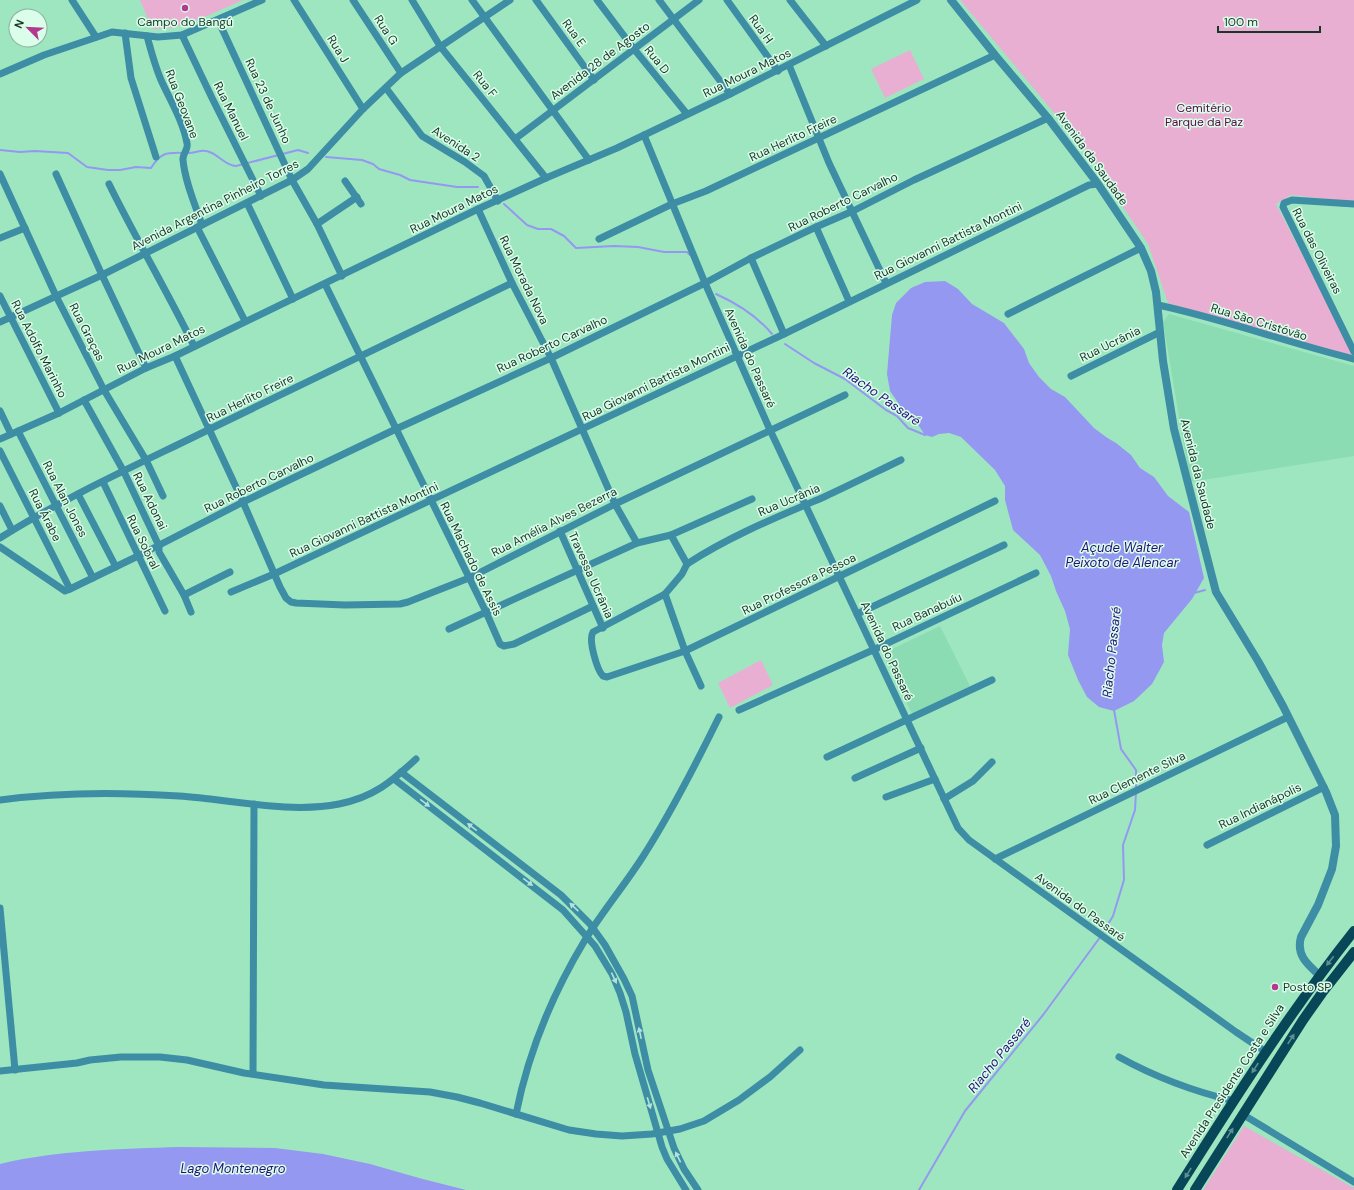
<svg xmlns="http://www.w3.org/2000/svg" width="1354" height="1190" viewBox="0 0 1354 1190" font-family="'DM Sans',sans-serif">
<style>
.built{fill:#8bdcb3}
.green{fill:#e9afd3}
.water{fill:#9498f1}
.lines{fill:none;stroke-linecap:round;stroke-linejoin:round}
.stream{stroke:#9498f1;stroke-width:2}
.minor{stroke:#3d8da5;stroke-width:7}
.tertiary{stroke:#3d8da5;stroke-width:8}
.primary{stroke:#084758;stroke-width:10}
.oneway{fill:#b4e2da}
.oneway2{fill:#5c9093}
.poi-dot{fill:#b1398f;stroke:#dbfeeb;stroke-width:1.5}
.labels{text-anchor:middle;stroke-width:3;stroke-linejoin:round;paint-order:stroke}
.poi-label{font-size:12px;fill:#193628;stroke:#dbfeeb}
.street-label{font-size:12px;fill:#193628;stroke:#dbfeeb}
.park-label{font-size:12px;fill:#590945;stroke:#dbfeeb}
.water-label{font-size:13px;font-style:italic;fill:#270f78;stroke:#dbfeeb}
</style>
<rect width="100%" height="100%" fill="#9ee6c0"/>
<g class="built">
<polygon points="1169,314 1354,366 1354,456 1190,482 1163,322"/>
<polygon points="940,626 970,686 912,714 885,655 886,652"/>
</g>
<g class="green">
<polygon points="140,0 243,0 209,15 173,28 152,29"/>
<polygon points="960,0 1354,0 1354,202 1291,195 1276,204 1352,351 1349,356 1168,303 1148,244 1106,182 1105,174"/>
<polygon points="910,50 924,79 885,98 871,69"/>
<polygon points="761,660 773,685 730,708 718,683"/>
<polygon points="1244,1126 1354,1188 1354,1190 1203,1190"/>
</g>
<g class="water">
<polygon points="945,281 958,289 972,304 1004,323 1024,349 1029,363 1039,377 1051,389 1065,397 1094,428 1106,437 1116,443 1131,455 1140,468 1154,477 1168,496 1189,512 1204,578 1192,599 1164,633 1162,645 1164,662 1152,684 1134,701 1114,711 1099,707 1087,697 1078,680 1068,655 1070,629 1065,611 1056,591 1051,576 1040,555 1013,530 1005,500 1005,486 995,470 961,437 949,433 939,434 932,437 925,435 915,420 901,407 890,391 887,374 892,315 896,303 911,288 925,282"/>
<path d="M180 1147 275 1148 323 1154 370 1164 419 1178 466 1190H0V1164C57 1150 122 1149 180 1147Z"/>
</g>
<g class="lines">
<g class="stream">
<path d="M0 150 20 152 35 151 68 153 87 167 108 170H120L136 167 151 168C162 150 169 153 188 153 198 153 201 148 212 153 220 157 227 166 236 166L298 150 308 153"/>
<polyline points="326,157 362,160 373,164 379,169 400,175 410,180 457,187 478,187"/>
<polyline points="504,204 527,225 538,229 551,229 564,236 576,248 614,246 638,247 664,252 687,252 690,255"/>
<path d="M716 294C736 303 758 317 772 334"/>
<polyline points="785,344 814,363 845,379 886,410 897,416 908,428 925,435 926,433"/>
<polyline points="1194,593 1205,590"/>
<polyline points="1114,710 1121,749 1136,770 1136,788"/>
<polyline points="1104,931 1113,916 1124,880 1123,845 1135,810 1136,792"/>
<polyline points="919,1190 965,1111 1043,1015 1101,936"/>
</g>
<g class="minor">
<polyline points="72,0 96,37"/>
<polyline points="294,0 363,109"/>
<polyline points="353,0 401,73"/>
<polyline points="412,0 440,46 546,178"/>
<polyline points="472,0 589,160"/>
<polyline points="536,0 594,80"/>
<polyline points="597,0 634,49 687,114"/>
<polyline points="659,0 730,94"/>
<polyline points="727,0 778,71"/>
<polyline points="790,0 826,46"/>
<polyline points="218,20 292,180 317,224 342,276"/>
<polyline points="125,33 131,78 156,157"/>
<polyline points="182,35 212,98 261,196"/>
<path d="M147 36C151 51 155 66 161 80 170 100 183 121 187 143 189 149 182 154 183 160 185 182 195 204 202 225"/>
<polyline points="789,65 829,163 886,283"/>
<polyline points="0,74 44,55 112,32 158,37 182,35 262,0"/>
<polyline points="386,88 422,136 465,162 484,176 498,201"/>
<polyline points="644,135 705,283 770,430 958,828 969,840 1236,1032 1266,1052"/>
<polyline points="515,139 699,0"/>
<polyline points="0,174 56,296 104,390 146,460 163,496"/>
<polyline points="56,174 102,275 146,368"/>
<polyline points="345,181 361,204"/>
<path d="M109 184C136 239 167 291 194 346"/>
<polyline points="247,203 293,299"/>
<polyline points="1354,204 1292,200 1284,203 1283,207 1354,352"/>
<polyline points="478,209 512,283 551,358 615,504 637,543"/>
<polyline points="317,224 357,197"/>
<polyline points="197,227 245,321"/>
<polyline points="816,227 849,301"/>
<polyline points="0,238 25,228"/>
<polyline points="599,239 672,204 706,191 995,55"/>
<polyline points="751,258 784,334"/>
<polyline points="325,284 486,612 500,644 504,646 514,644 593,606"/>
<polyline points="0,296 59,413"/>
<path d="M1158 305C1224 319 1288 343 1354 359"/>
<polyline points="1008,314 1141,248"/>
<polyline points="0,322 102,275 292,180 308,169 363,109 401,73 510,0"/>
<polyline points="175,356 243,502 280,587 286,598 291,602 296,603 345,605 400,604 408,602 469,578 615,504 845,395"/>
<polyline points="1071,376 1160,332"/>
<polyline points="84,400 124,472 159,546 159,552 184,595 191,612"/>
<polyline points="0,411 11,434"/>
<polyline points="18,431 93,578"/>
<polyline points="0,439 59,413 146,368 175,356 478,209 546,178 617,148 730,94 917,0"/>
<polyline points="0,451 70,589"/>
<polyline points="103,482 165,611"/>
<polyline points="78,494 116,567"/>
<polyline points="0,506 12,530"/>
<polyline points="560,531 603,628"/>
<polyline points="671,535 752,499"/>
<path d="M0 538C67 496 139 464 210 429 310 380 411 332 512 283"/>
<polyline points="0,547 65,591 70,589 138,556 243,502 396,429 551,358 705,283 751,258 816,227 853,211 914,180 1048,118"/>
<path d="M687 564 682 574 665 594 593 632C588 640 597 670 603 676L607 677 685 651 995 501"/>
<path d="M687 564C730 536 777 517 824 497 850 485 876 472 901 460"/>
<polyline points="231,592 274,574 784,334 1089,185 1098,184"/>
<polyline points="665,594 685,651 701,686"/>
<polyline points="184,595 230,572"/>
<polyline points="857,614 1004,545"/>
<polyline points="449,629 637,543 671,535 687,564"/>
<polyline points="739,710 873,650 1036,573"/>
<polyline points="827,757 992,680"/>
<polyline points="401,772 561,895 590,924 605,945 624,979 632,996 648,1070 674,1148 684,1169 698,1190"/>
<polyline points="855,778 921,748"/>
<polyline points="394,779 563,910 595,946 612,974 620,993 626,1012 635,1054 662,1147 667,1159 686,1190"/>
<polyline points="886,797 935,779"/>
<polyline points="944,799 973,781 992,762"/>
<path d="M0 800C59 792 119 792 179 796 229 799 289 814 339 804 374 797 391 782 416 759"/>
<polyline points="1207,845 1324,787"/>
<polyline points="995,859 1288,717"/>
<polyline points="0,908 15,1070"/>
<path d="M1119 1057C1157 1078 1192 1091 1234 1101"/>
<polyline points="0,1071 77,1063 90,1060 121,1057 160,1057 187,1060 244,1073 324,1085 430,1092 457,1097 480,1103 569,1130 596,1134 622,1136 652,1134 680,1129 704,1121 739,1100 770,1077 800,1050"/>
<polyline points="253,1074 254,804"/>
<path d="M516 1114C528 1054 553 993 585 940 602 912 624 886 642 858 671 813 695 766 719 717"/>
<polyline points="1242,1114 1354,1182"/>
</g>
<path class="tertiary" d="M951 0 995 55 1048 118 1098 184 1141 248 1151 271 1156 292 1163 361 1174 429 1216 592 1258 661 1283 706 1326 792 1335 815 1336 846 1332 869 1318 905 1301 937C1296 955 1307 964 1319 975"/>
<g class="primary">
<path d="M1177 1190C1233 1101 1289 1013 1354 931"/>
<polyline points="1195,1190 1303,1020 1322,993 1354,952"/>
</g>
</g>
<defs><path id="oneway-solid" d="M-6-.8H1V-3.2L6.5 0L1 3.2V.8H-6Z"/></defs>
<g class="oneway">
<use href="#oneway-solid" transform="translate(425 803) rotate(37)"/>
<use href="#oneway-solid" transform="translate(472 827) rotate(-143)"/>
<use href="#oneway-solid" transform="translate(528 882) rotate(37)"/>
<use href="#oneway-solid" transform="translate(574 907) rotate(-137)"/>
<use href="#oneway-solid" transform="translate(614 978) rotate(65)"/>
<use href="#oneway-solid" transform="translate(640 1033) rotate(-102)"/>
<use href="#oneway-solid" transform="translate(649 1103) rotate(73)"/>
<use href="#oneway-solid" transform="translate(678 1157) rotate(-116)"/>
</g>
<g class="oneway2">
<use href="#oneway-solid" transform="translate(1330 961) rotate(128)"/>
<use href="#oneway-solid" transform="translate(1291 1039) rotate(-57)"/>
<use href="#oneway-solid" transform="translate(1255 1068) rotate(123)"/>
<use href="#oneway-solid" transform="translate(1230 1133) rotate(-58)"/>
<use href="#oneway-solid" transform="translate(1188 1173) rotate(122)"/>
</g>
<g class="poi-dot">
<circle cx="185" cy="8" r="4"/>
<circle cx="1275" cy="987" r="4"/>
</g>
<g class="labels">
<g class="poi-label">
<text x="185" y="26">Campo do Bangú</text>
<text x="1283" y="991" text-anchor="start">Posto SP</text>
</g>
<g class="street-label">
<text transform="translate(761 29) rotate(54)" y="4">Rua H</text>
<text transform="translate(386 30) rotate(57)" y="4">Rua G</text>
<text transform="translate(574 33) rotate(54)" y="4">Rua E</text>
<text transform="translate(338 49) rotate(58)" y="4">Rua J</text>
<text transform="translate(657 60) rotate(51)" y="4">Rua D</text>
<text transform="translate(600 61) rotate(-37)" y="4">Avenida 28 de Agosto</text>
<text transform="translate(747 73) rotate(-26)" y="4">Rua Moura Matos</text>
<text transform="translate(485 84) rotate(51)" y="4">Rua F</text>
<text transform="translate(268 101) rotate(65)" y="4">Rua 23 de Junho</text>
<text transform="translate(182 104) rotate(69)" y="4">Rua Geovane</text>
<text transform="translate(231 111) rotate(64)" y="4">Rua Manuel</text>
<text transform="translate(793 138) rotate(-25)" y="4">Rua Herlito Freire</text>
<text transform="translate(456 144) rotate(33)" y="4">Avenida 2</text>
<text transform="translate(1092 158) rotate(54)" y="4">Avenida da Saudade</text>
<text transform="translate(843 202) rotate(-26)" y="4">Rua Roberto Carvalho</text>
<text transform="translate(215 205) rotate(-27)" y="4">Avenida Argentina Pinheiro Torres</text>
<text transform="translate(454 209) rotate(-26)" y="4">Rua Moura Matos</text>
<text transform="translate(948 241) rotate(-26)" y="4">Rua Giovanni Battista Montini</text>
<text transform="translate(1317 251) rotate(63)" y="4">Rua das Oliveiras</text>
<text transform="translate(524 280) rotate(64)" y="4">Rua Morada Nova</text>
<text transform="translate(1259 322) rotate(17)" y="4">Rua São Cristóvão</text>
<text transform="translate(87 332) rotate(63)" y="4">Rua Graças</text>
<text transform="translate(552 344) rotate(-25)" y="4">Rua Roberto Carvalho</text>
<text transform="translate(1110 344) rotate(-26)" y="4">Rua Ucrânia</text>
<text transform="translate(39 349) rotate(63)" y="4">Rua Adolfo Marinho</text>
<text transform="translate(161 349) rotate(-26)" y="4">Rua Moura Matos</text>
<text transform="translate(750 358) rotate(66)" y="4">Avenida do Passaré</text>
<text transform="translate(656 382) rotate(-26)" y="4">Rua Giovanni Battista Montini</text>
<text transform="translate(250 398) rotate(-26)" y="4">Rua Herlito Freire</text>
<text transform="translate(1198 474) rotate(76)" y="4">Avenida da Saudade</text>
<text transform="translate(259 483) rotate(-26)" y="4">Rua Roberto Carvalho</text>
<text transform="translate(65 499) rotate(63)" y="4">Rua Alan Jones</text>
<text transform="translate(789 500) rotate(-23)" y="4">Rua Ucrânia</text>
<text transform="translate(150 501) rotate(64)" y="4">Rua Adonai</text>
<text transform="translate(45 515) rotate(63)" y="4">Rua Árabe</text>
<text transform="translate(364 520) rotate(-25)" y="4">Rua Giovanni Battista Montini</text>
<text transform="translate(554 522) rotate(-27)" y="4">Rua Amélia Alves Bezerra</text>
<text transform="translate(143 542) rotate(64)" y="4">Rua Sobral</text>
<text transform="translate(471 559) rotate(64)" y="4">Rua Machado de Assis</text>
<text transform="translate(591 575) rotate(66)" y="4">Travessa Ucrânia</text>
<text transform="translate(799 584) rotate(-26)" y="4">Rua Professora Pessoa</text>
<text transform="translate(927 612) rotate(-25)" y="4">Rua Banabuíu</text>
<text transform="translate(887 651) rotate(65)" y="4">Avenida do Passaré</text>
<text transform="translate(1137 778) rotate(-26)" y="4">Rua Clemente Silva</text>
<text transform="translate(1260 806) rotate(-26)" y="4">Rua Indianápolis</text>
<text transform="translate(1080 907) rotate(36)" y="4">Avenida do Passaré</text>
<text transform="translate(1232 1081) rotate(-57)" y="4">Avenida Presidente Costa e Silva</text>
</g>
<g class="park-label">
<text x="1204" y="112">Cemitério<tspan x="1204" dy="14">Parque da Paz</tspan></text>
</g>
<g class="water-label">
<text transform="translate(882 396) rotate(35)" y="5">Riacho Passaré</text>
<text x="1122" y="552">Açude Walter<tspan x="1122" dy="15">Peixoto de Alencar</tspan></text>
<text transform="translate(1111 652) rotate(-84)" y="5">Riacho Passaré</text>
<text transform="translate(999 1055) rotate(-51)" y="5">Riacho Passaré</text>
<text x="233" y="1173">Lago Montenegro</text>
</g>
</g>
<g transform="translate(28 28) rotate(294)"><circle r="19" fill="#dbfeeb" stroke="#8dae9d"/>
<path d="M0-3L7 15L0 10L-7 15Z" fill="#b1398f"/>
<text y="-6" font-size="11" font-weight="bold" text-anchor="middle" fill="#193628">N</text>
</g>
<path d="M1218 26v6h102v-6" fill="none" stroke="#193628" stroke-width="2"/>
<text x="1224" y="26" font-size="12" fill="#193628" stroke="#dbfeeb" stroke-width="3" paint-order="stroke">100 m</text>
</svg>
